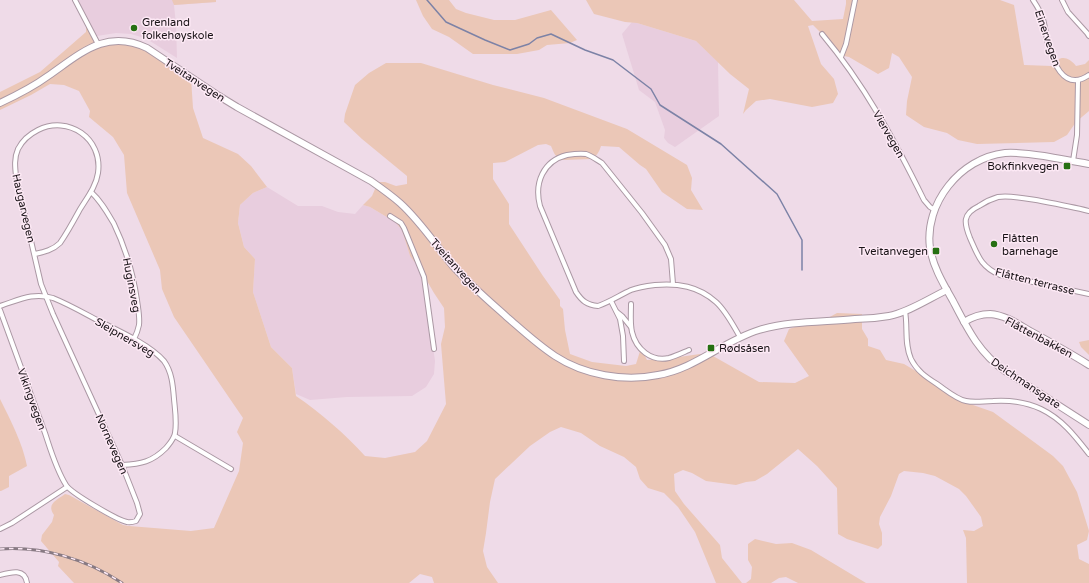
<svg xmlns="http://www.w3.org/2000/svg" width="1089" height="583" viewBox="0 0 1089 583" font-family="'Varela Round',sans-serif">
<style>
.built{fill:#e8cdde}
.green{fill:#ebc7b7}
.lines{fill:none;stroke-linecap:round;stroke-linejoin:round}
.stream{stroke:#7c82a6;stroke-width:1.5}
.street-casing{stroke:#ab98a4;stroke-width:6}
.secondary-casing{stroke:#ab98a4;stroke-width:8}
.street{stroke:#fff;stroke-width:4}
.secondary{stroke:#fff;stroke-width:6}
.rail-casing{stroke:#887a83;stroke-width:3}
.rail{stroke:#fde9f5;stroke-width:1.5;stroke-dasharray:4.5;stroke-linecap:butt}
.poi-dot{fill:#267012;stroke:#fde9f5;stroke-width:1.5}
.labels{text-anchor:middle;stroke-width:3;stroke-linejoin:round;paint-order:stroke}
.poi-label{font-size:11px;fill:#181216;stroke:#fde9f5;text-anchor:start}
.street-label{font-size:11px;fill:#181216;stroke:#fde9f5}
</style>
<rect width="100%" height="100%" fill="#efdbe8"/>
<g class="built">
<polygon points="77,0 216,0 216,2 174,5 176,25 177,58 150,41 141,37 131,34 116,33 97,36 94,33"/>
<polygon points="632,22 637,23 696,41 718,62 719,116 675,147 668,143 664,138 665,130 655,102 639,90 622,34"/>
<polygon points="267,187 298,206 322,206 338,212 355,214 363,205 370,207 395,222 402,230 410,256 415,261 424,282 435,361 434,374 426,387 412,396 347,397 310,400 296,394 292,368 271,347 253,292 255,259 244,247 238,223 240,205 253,193"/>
</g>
<g class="green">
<polygon points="172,0 216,0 216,2 174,5"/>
<polygon points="416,0 449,0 456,9 466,13 494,20 515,20 551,10 577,40 570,43 547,45 539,50 517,54 473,54 449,37 432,29 423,16"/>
<path d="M586 0H794L812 21 843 19 846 4V0H1000L1014 5 1024 65 1052 66C1059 55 1068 56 1076 66L1085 64 1089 60V111L1076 122 1067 135 1054 142 977 144 958 140 947 133 924 127 906 115 907 101 912 77 899 57 892 53 889 68 878 74 849 57 844 56 813 25 808 26 821 64 834 79 838 94 833 103 812 107 770 99 756 101 746 110 743 114 749 89 730 74 696 41 637 23 625 22 594 14Z"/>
<path d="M86 23 97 45 116 41 143 46 191 78 193 108 203 138 238 154 251 166 267 187 253 193 240 205 238 223 244 247 255 259 253 292 271 347 292 368 296 396C321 413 345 434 365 456L385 458 415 452 427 441 446 404 441 344 445 327 444 308 434 293 420 269 410 256 402 230 395 222 370 207 363 205 372 196 378 182H385L396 186 407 184V176L362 139 344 122 345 114 355 85 369 73 386 63H421L493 85 544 98 627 129 687 165 692 178 691 190 703 210 687 209 662 192 646 169 640 165 619 147 601 146C599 152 597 156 591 159L564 160C555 158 554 153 551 146L546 144 538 145 505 162 493 163V179L509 204V224L543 276 560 300V306L563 309 565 330 570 354 592 362 626 366 636 364 641 348 647 360 665 359 700 354 713 356 759 382 795 383 809 376 784 341 789 329 801 325H815L837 313 862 314V329L868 339V346L880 350 886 360 904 364 936 383 956 399 993 412 1053 456 1063 466 1077 492 1089 531 1087 540 1077 545 1079 559 1089 564V583H967L966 538 963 530 974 531 983 526 981 517 966 496 959 489 935 476 923 473 904 471 899 474 891 496 880 517 879 524 882 533V545L878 549 847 539 838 534 837 488 817 466 798 449 767 474 755 481 746 482 736 485 706 481 692 473 683 470 674 474 675 491 684 504 720 545 722 558 742 583H716L695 532 678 507 664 493 648 488 640 479 636 467 624 457 600 446 581 433 561 427 550 432 530 446 495 479 490 502 486 533 483 551 487 567 498 583H434L432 577 420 574 409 583H74L58 566 59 562 41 541 42 535 52 522 54 515C46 504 57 500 65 494L69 495 123 525 129 526 191 531 214 528 239 471 243 443 237 432 243 418 174 317 162 289 160 270 127 193 124 155 113 137 89 117 90 111 79 91 64 85 50 84 31 95 0 110V92L40 72 86 32Z"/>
<polygon points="1089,340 1089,355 1081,347 1079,342"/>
<path d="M0 399C10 419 23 444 27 466L9 476V487L1 491H0Z"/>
<polygon points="755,539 776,544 792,543 811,550 866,583 798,583 786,577 779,578 771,583 746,583 751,579 752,567 748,560 748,544"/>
</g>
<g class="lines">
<polyline class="stream" points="427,0 446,22 485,40 510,50 529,44 537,38 551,34 585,50 613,60 651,89 660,105 721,144 777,194 802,240 802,270"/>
<defs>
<g id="street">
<polyline points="75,0 98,44"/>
<path d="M1033 0C1037 6 1041 12 1043 19 1045 26 1046 33 1047 40 1052 60 1063 93 1089 75"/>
<polyline points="1062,0 1068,12 1087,33 1089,36"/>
<path d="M822 34C864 84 895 141 924 200L930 207 935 210"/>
<polyline points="841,57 846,44 855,0"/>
<polyline points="1073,161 1077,135 1078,81"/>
<path d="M91 192C101 201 107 212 114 224 126 249 133 273 137 300 138 308 140 317 139 325 138 330 136 335 134 339"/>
<path d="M1089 211C1073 207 1057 204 1041 201 1028 199 1012 195 998 197 991 199 985 202 979 206 962 214 964 223 970 238 978 256 981 267 1000 275L1089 294"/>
<polyline points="390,216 401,223 404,228 424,277 434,349"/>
<path d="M673 284 671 259 665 245 642 213 602 163C597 160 592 156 586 154 580 153 573 154 567 155 543 161 534 183 540 206L576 292C582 301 587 305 598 306 610 302 620 295 631 290 639 287 647 286 655 285 678 283 698 286 716 302 726 311 733 325 740 337"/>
<polyline points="611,301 620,319 623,336 624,361"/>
<path d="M631 304C631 313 630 323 632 332 636 349 651 362 669 358 676 356 682 353 689 350"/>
<path d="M0 306C19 300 33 292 53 298 68 304 82 312 97 320 117 330 149 344 164 361 172 372 173 386 174 399 175 410 177 422 175 433 174 439 170 443 166 448 152 462 141 464 122 465"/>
<path d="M0 310 45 433C51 451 56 469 66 485 71 493 117 520 127 522 130 523 133 522 136 521L140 514 137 503 122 465 53 314 41 284 16 176C15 167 14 158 18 149 22 141 30 134 38 130 68 115 103 138 98 173 96 187 86 199 79 211 73 222 67 233 60 243 53 250 44 252 35 254"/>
<path d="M905 311C908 327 904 343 911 359 917 371 926 377 937 384 946 390 956 399 966 401 975 403 984 401 993 401 1009 400 1026 402 1041 409 1062 419 1075 436 1089 454"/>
<polyline points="617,312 622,316 631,327"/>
<polyline points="175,436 231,469"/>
<polyline points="0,529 12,523 67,487"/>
<path d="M0 575C11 572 25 568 27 583"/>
</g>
<g id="secondary">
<path d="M0 103C17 95 33 87 48 76 80 54 106 28 147 48L219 96 237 107 371 181C381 188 391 195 400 203 420 221 435 244 452 265 469 284 489 301 508 318 523 331 538 345 555 356 584 375 624 382 658 375 695 369 723 341 759 330 789 321 823 322 855 319 866 319 878 318 889 316 909 312 928 299 947 290"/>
<path d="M1089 164C1074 161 1059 159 1044 156 1031 154 1018 152 1005 153 960 158 924 204 930 248 933 267 944 285 953 301 967 328 979 353 1005 371L1089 425"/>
<path d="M964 322C972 317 981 314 990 314 1005 315 1018 324 1030 331 1050 342 1070 353 1089 365"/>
</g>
</defs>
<use href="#street" class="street-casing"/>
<use href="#secondary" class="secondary-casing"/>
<use href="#street" class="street"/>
<use href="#secondary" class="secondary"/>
<defs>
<path id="rail" d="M0 549C43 546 86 559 122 583"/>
</defs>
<use href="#rail" class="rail-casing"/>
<use href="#rail" class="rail"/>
</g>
<g class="poi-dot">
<circle cx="134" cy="28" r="4"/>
<rect x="1063" y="162" width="8" height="8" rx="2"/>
<circle cx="994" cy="244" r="4"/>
<rect x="932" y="247" width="8" height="8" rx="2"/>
<rect x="707" y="344" width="8" height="8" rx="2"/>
</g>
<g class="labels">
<g class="poi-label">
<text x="142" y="26">Grenland<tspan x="142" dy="13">folkehøyskole</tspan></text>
<text x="1059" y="170" text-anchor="end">Bokfinkvegen</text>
<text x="1002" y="242">Flåtten<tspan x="1002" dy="13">barnehage</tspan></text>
<text x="928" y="255" text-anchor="end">Tveitanvegen</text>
<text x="719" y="352">Rødsåsen</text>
</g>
<g class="street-label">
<text transform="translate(1048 38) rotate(71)" y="4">Einervegen</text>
<text transform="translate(195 80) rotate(33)" y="4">Tveitanvegen</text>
<text transform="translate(889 134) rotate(60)" y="4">Viervegen</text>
<text transform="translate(24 208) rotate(77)" y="4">Haugarvegen</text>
<text transform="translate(456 266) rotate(48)" y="4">Tveitanvegen</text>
<text transform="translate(1035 281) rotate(14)" y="4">Flåtten terrasse</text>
<text transform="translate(132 285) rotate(79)" y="4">Huginsveg</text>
<text transform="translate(125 337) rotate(30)" y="4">Sleipnersveg</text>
<text transform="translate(1039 337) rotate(28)" y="4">Flåttenbakken</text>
<text transform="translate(1026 383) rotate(34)" y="4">Deichmansgate</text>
<text transform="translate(32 399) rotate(70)" y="4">Vikingvegen</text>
<text transform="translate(112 444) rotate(66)" y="4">Nornevegen</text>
</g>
</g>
</svg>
